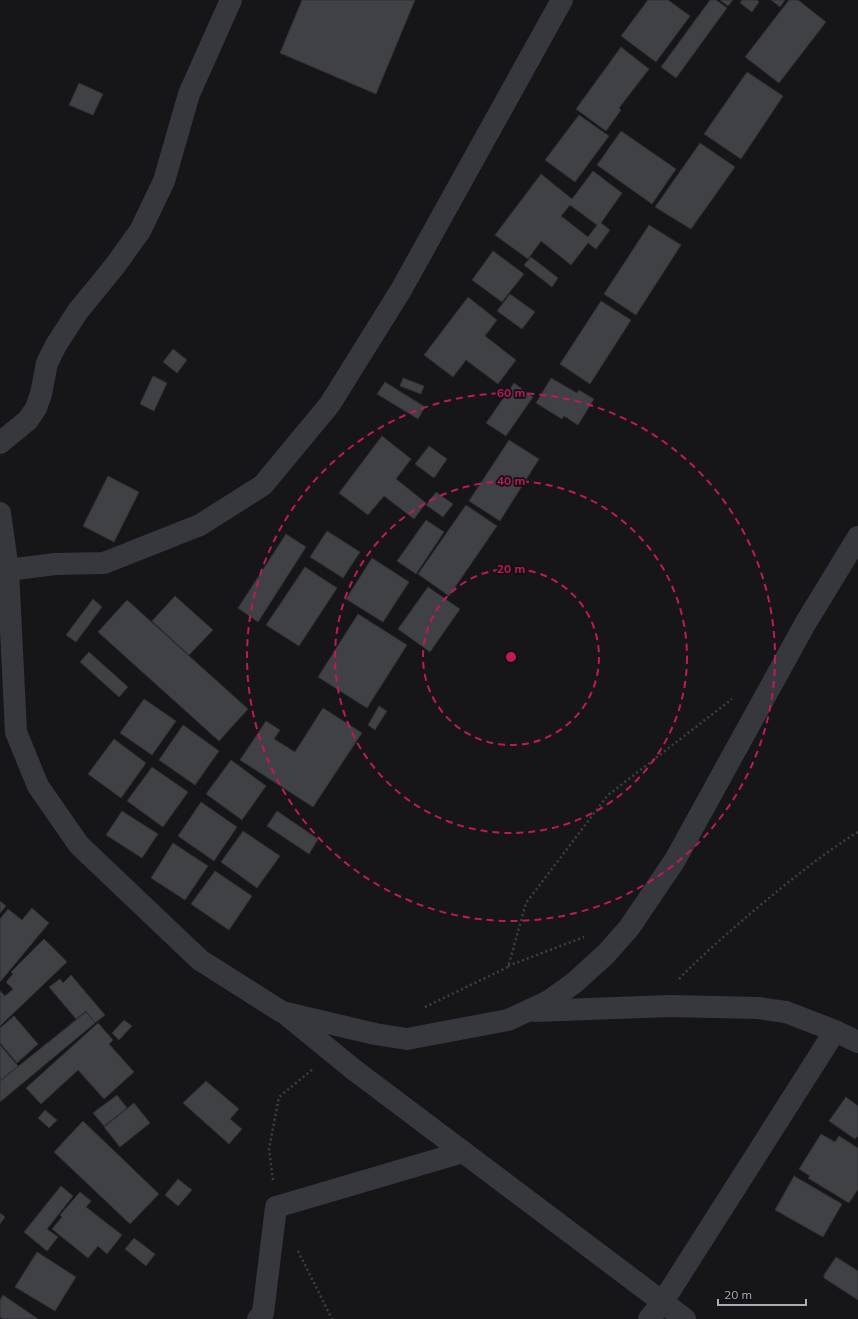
<svg xmlns="http://www.w3.org/2000/svg" width="858" height="1319" viewBox="0 0 858 1319" font-family="Mulish,sans-serif">
<style>
.building{fill:#404145;stroke:#303034;fill-rule:evenodd}
.lines{fill:none;stroke-linecap:round;stroke-linejoin:round}
.path{stroke:#3d3f44;stroke-width:2.5;stroke-dasharray:2 3;stroke-linecap:butt}
.minor{stroke:#37383d;stroke-width:22}
.ring{fill:none;stroke:#c2185b;stroke-width:2;stroke-dasharray:7 5}
.centre{fill:#c2185b;stroke:#111113;stroke-width:2}
.ring-label{font-size:12px;text-anchor:middle;font-weight:bold;fill:#c2185b;stroke:#111113;stroke-width:3.5;stroke-linejoin:round;paint-order:stroke}
</style>
<rect width="100%" height="100%" fill="#161618"/>
<g class="building">
<polygon points="302,0 415,0 376,94 280,53"/>
<polygon points="648,0 668,0 690,16 656,62 621,36"/>
<polygon points="710,0 716,0 727,8 676,78 661,67"/>
<polygon points="720,0 733,0 728,6"/>
<polygon points="742,0 757,0 759,2 752,12 740,3"/>
<polygon points="771,0 785,0 780,7"/>
<polygon points="789,0 798,0 826,22 779,83 745,57"/>
<polygon points="621,47 649,69 619,108 621,110 606,131 576,109"/>
<polygon points="747,72 783,96 741,159 704,134"/>
<polygon points="79,83 103,94 93,115 69,105"/>
<polygon points="579,115 609,136 575,182 545,160"/>
<polygon points="621,131 676,169 652,204 597,165"/>
<polygon points="700,143 735,167 691,229 655,207"/>
<path d="M593 171 622 193 601 223 610 230 596 249 588 243 571 265 541 241 528 259 495 235 541 174 572 199ZM570 205 597 225 588 237 561 216Z"/>
<polygon points="649,225 681,245 636,315 604,294"/>
<polygon points="493,251 524,274 502,302 472,280"/>
<polygon points="531,257 558,278 552,287 524,265"/>
<polygon points="510,294 535,312 522,329 497,311"/>
<polygon points="468,297 497,320 485,336 516,360 498,384 466,360 453,377 424,355"/>
<polygon points="601,301 631,320 590,384 560,364"/>
<polygon points="173,349 187,360 177,373 163,362"/>
<polygon points="153,376 167,383 154,411 140,404"/>
<polygon points="403,378 424,386 421,394 400,386"/>
<polygon points="551,378 577,393 579,390 594,399 578,425 564,416 562,419 536,403"/>
<polygon points="385,382 425,407 418,419 377,394"/>
<polygon points="514,383 533,397 506,436 486,423"/>
<polygon points="382,436 411,459 396,479 426,503 414,519 384,496 368,515 339,493"/>
<polygon points="509,440 539,459 500,521 469,501"/>
<polygon points="429,446 447,459 434,478 415,464"/>
<polygon points="108,476 139,492 114,542 83,526"/>
<polygon points="436,492 453,504 443,517 426,505"/>
<polygon points="466,505 497,526 449,596 418,574"/>
<polygon points="426,520 444,532 416,574 397,561"/>
<polygon points="327,531 360,552 343,578 310,557"/>
<polygon points="286,534 306,547 258,622 238,608"/>
<polygon points="372,558 409,582 383,622 346,599"/>
<polygon points="305,567 337,588 299,646 266,625"/>
<polygon points="428,587 460,609 430,652 398,629"/>
<polygon points="175,596 213,630 189,655 152,621"/>
<polygon points="93,599 102,607 76,642 66,635"/>
<polygon points="127,600 248,709 219,741 98,632"/>
<polygon points="358,614 407,645 367,708 318,677"/>
<polygon points="89,652 128,687 119,697 80,662"/>
<polygon points="144,699 176,721 152,755 120,733"/>
<polygon points="379,706 387,711 375,730 368,725"/>
<polygon points="323,708 362,733 313,807 240,760 266,721 280,730 274,739 295,752"/>
<polygon points="183,725 219,751 195,785 159,760"/>
<polygon points="114,739 146,763 121,798 88,774"/>
<polygon points="231,760 266,786 242,820 206,794"/>
<polygon points="152,767 188,792 163,827 127,801"/>
<polygon points="201,802 237,827 214,861 178,836"/>
<polygon points="122,811 158,834 142,858 106,835"/>
<polygon points="277,811 318,839 309,854 267,826"/>
<polygon points="243,831 280,856 257,888 221,862"/>
<polygon points="173,843 208,866 185,900 151,878"/>
<polygon points="215,871 252,896 229,930 191,904"/>
<polygon points="0,901 6,906 0,913"/>
<polygon points="32,908 49,923 0,982 0,919 8,909 22,920"/>
<polygon points="44,939 67,962 0,1026 0,991 5,996 13,989 6,982 13,974 11,972"/>
<polygon points="71,975 105,1015 95,1023 86,1011 76,1019 49,987 60,979 63,983"/>
<polygon points="86,1012 95,1023 0,1102 0,1081"/>
<polygon points="14,1016 38,1044 17,1063 0,1043 0,1028"/>
<polygon points="124,1020 132,1026 119,1040 112,1033"/>
<polygon points="98,1023 113,1040 109,1044 134,1072 104,1099 78,1070 41,1104 26,1088"/>
<polygon points="0,1045 18,1066 1,1080 0,1079"/>
<polygon points="206,1081 239,1109 230,1119 242,1129 229,1144 183,1103"/>
<polygon points="117,1095 127,1108 104,1126 93,1113"/>
<polygon points="846,1097 858,1106 858,1136 855,1139 829,1121"/>
<polygon points="134,1103 150,1123 120,1147 104,1127"/>
<polygon points="45,1110 57,1120 49,1128 38,1118"/>
<polygon points="83,1121 159,1194 130,1224 54,1152"/>
<polygon points="821,1134 835,1142 839,1136 858,1148 858,1189 849,1203 808,1178 810,1176 799,1169"/>
<polygon points="794,1176 842,1204 823,1237 775,1210"/>
<polygon points="178,1179 192,1190 178,1206 165,1195"/>
<polygon points="61,1186 73,1196 47,1229 58,1237 47,1251 24,1232"/>
<polygon points="80,1192 91,1201 86,1207 122,1235 107,1254 98,1246 88,1258 52,1229 62,1217 60,1215"/>
<polygon points="0,1213 5,1217 0,1224"/>
<polygon points="134,1238 155,1254 146,1266 125,1249"/>
<polygon points="37,1252 76,1277 55,1311 15,1287"/>
<polygon points="836,1257 858,1271 858,1300 824,1278 824,1275"/>
<polygon points="3,1295 38,1319 3,1319 0,1317 0,1300"/>
</g>
<g class="lines">
<g class="path">
<polyline points="508,966 584,937"/>
<path d="M679 979C702 955 727 934 751 913 786 884 819 856 858 832"/>
<polyline points="425,1007 508,967 526,903 608,795 732,699"/>
<polyline points="273,1180 269,1149 279,1097 313,1069"/>
<polyline points="298,1251 332,1319"/>
</g>
<g class="minor">
<polyline points="0,443 28,420 36,408 41,394 47,363 56,345 78,311 114,267 140,231 164,181 189,94 231,0"/>
<polyline points="0,513 8,570 16,732 38,786 79,845 200,960 282,1012 375,1034 407,1039 508,1020 549,1001 574,983 606,954 629,928 675,860 805,624 858,537"/>
<polyline points="8,570 55,564 104,563 200,525 263,485 330,404 401,290 562,0"/>
<polyline points="534,1011 670,1006 758,1008 786,1012 835,1031 858,1042"/>
<polyline points="288,1016 353,1069 685,1319"/>
<polyline points="258,1319 263,1313 276,1207 463,1152"/>
<polyline points="649,1319 662,1303 835,1031"/>
</g>
</g>
<g class="ring">
<circle cx="511" cy="657" r="88"/>
<circle cx="511" cy="657" r="176"/>
<circle cx="511" cy="657" r="264"/>
</g>
<circle cx="511" cy="657" r="6" class="centre"/>
<g class="ring-label">
<text x="511" y="397">60 m</text>
<text x="511" y="485">40 m</text>
<text x="511" y="573">20 m</text>
</g>
<path d="M718 1299v6h88v-6" fill="none" stroke="#a8adb8" stroke-width="2"/>
<text x="724" y="1299" font-size="12" fill="#a8adb8" stroke="#111113" stroke-width="3" paint-order="stroke">20 m</text>
</svg>
